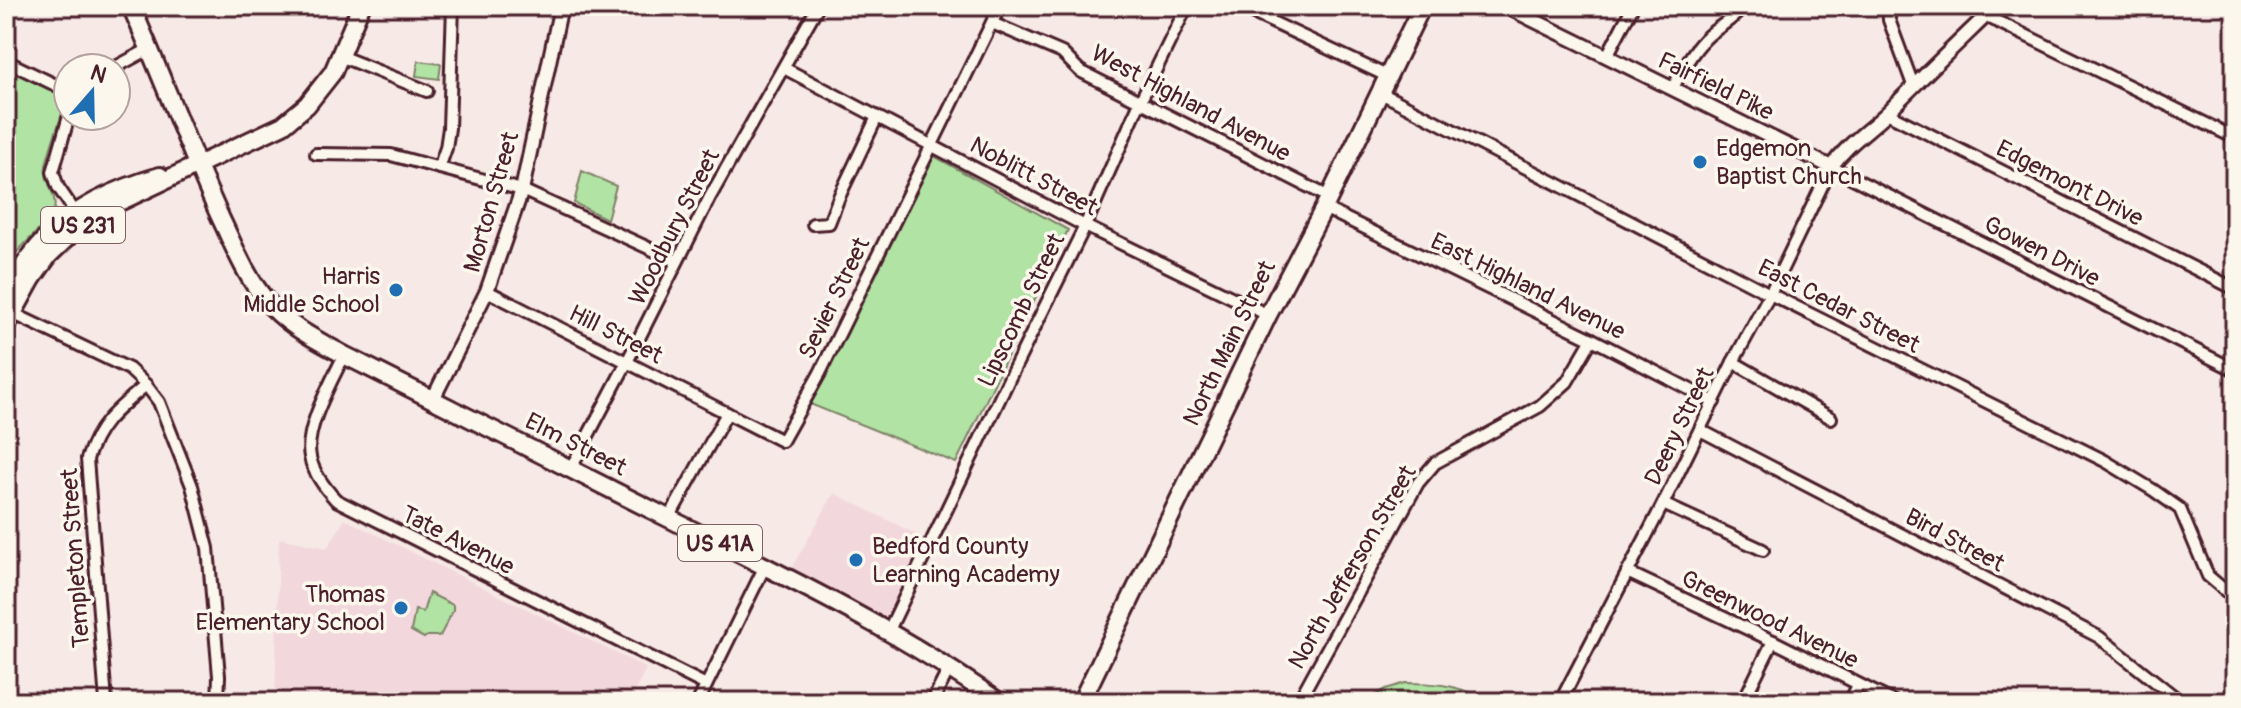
<svg xmlns="http://www.w3.org/2000/svg" width="2241" height="708" viewBox="0 0 2241 708" font-family="Pangolin,sans-serif">
<style>
.built{fill:#f2d8dd}
.green{fill:#b1e3a4;stroke:#7e8168;stroke-width:2}
.lines{fill:none;stroke-linecap:round;stroke-linejoin:round}
.minor-casing{stroke:#4a1f2b;stroke-width:16}
.tertiary-casing{stroke:#4a1f2b;stroke-width:18}
.primary-casing{stroke:#4a1f2b;stroke-width:22}
.trunk-casing{stroke:#4a1f2b;stroke-width:22}
.minor{stroke:#fbf7ec;stroke-width:10}
.tertiary{stroke:#fbf7ec;stroke-width:12}
.primary{stroke:#fbf7ec;stroke-width:16}
.trunk{stroke:#fbf7ec;stroke-width:16}
.poi-dot{fill:#1f6fb2;stroke:#fbf7ec;stroke-width:3}
.labels{text-anchor:middle;stroke-width:7;stroke-linejoin:round;paint-order:stroke}
.shield{fill:#fbf7ec;stroke:#7f6065;stroke-width:2}
.shield-label{font-size:22px;font-weight:bold;fill:#4a1f2b}
.street-label{font-size:24px;fill:#4a1f2b;stroke:#fbf7ec}
.poi-label{font-size:24px;fill:#4a1f2b;stroke:#fbf7ec;text-anchor:start}
</style>
<rect width="100%" height="100%" fill="#f7e9e5"/>
<filter id="ink" filterUnits="userSpaceOnUse"><feTurbulence type="fractalNoise" baseFrequency=".0125" numOctaves="2"/><feDisplacementMap in="SourceGraphic" scale="16" xChannelSelector="R" yChannelSelector="G"/><feConvolveMatrix kernelMatrix="1 2 1 2 8 2 1 2 1" color-interpolation-filters="sRGB"/></filter>
<g filter="url(#ink)">
<g class="built">
<polygon points="834,493 926,539 888,619 791,569"/>
<polygon points="345,519 646,668 630,702 275,702 279,538 327,548"/>
</g>
<g class="green">
<polygon points="418,61 441,64 439,79 416,76"/>
<path d="M6 66 64 95 65 105C59 124 50 146 46 166 43 183 60 194 53 215L13 256 6 269Z"/>
<polygon points="934,156 1068,230 956,463 810,404"/>
<polygon points="582,171 616,186 607,219 574,203"/>
<polygon points="429,593 453,605 453,611 440,636 427,636 424,638 411,631 415,610 423,612"/>
<path d="M1405 683C1431 683 1454 684 1477 696L1475 702H1363L1386 689Z"/>
</g>
<g class="lines">
<defs>
<g id="minor">
<polyline points="1238,6 1389,77"/>
<polyline points="1888,6 1889,20 1913,85"/>
<polyline points="1986,16 2235,138"/>
<polyline points="992,23 1062,53 1080,71 1329,197"/>
<polyline points="340,56 427,91"/>
<polyline points="1607,56 1633,6"/>
<polyline points="6,61 68,91"/>
<polyline points="114,68 151,48"/>
<polyline points="784,68 1085,226 1268,315"/>
<path d="M1672 89C1683 70 1692 50 1709 35 1722 24 1733 20 1744 6"/>
<polyline points="1381,93 1770,294 2105,461 2153,490 2180,509 2208,576 2235,599"/>
<polyline points="1887,113 2235,289"/>
<polyline points="69,116 53,172 58,187 75,212"/>
<polyline points="316,154 391,155 522,190 677,261"/>
<polyline points="439,168 446,148 449,128 453,6"/>
<polyline points="1324,208 1592,339 1714,402"/>
<polyline points="813,224 829,223 839,197 877,117"/>
<polyline points="487,291 782,441 820,373 1000,6"/>
<polyline points="10,312 129,369 146,385 159,402 192,486 208,548 219,676 218,702"/>
<path d="M344 355C332 381 304 428 310 457 313 473 325 488 336 500L706 685"/>
<polyline points="1733,362 1831,418"/>
<polyline points="1700,430 2099,637 2181,702"/>
<polyline points="571,468 627,362 710,197 818,6"/>
<polyline points="1663,504 1763,550"/>
<polyline points="669,518 727,413"/>
<polyline points="1627,572 1773,641 1894,702"/>
<polyline points="889,630 1010,377 1085,226 1140,102 1187,6"/>
<path d="M106 702 87 459C99 422 118 409 146 385"/>
<polyline points="698,702 765,566"/>
<polyline points="932,702 950,667"/>
<polyline points="1298,702 1418,483 1435,463 1540,406 1567,382 1592,339"/>
<polyline points="1560,702 1663,504 1733,362 1770,294 1831,167 2235,370"/>
<polyline points="1743,702 1773,641"/>
<polyline points="1850,702 1858,685"/>
</g>
<g id="tertiary">
<path d="M1505 6 1831 167C1847 144 1870 130 1889 111 1924 75 1960 41 1996 6"/>
<polyline points="433,399 487,291 522,190 561,6"/>
</g>
<g id="primary">
<path d="M131 6C162 76 189 149 221 219 234 246 245 275 265 299 286 325 315 339 344 355 453 409 561 465 670 519 784 576 895 628 999 702"/>
<polyline points="1081,702 1268,315 1324,208 1422,6"/>
</g>
<g id="trunk">
<path d="M6 293C19 272 33 250 51 233 80 205 122 187 160 176"/>
<polyline points="6,326 32,279 49,255 70,235 117,203 283,125 307,105 333,72 361,6"/>
</g>
</defs>
<use href="#minor" class="minor-casing"/>
<use href="#tertiary" class="tertiary-casing"/>
<use href="#primary" class="primary-casing"/>
<use href="#trunk" class="trunk-casing"/>
<use href="#minor" class="minor"/>
<use href="#tertiary" class="tertiary"/>
<use href="#primary" class="primary"/>
<use href="#trunk" class="trunk"/>
</g>
</g>
<g class="poi-dot">
<circle cx="1700" cy="162" r="8"/>
<circle cx="396" cy="290" r="8"/>
<circle cx="856" cy="560" r="8"/>
<circle cx="401" cy="608" r="8"/>
</g>
<g class="labels">
<g class="shield">
<rect x="41" y="207" width="84" height="36" rx="6"/>
<rect x="678" y="525" width="84" height="36" rx="6"/>
</g>
<g class="shield-label">
<text x="83" y="233">US 231</text>
<text x="720" y="551">US 41A</text>
</g>
<g class="street-label">
<text transform="translate(1716 86) rotate(26)" y="8">Fairfield Pike</text>
<text transform="translate(1191 103) rotate(28)" y="8">West Highland Avenue</text>
<text transform="translate(1034 176) rotate(28)" y="8">Noblitt Street</text>
<text transform="translate(2070 183) rotate(27)" y="8">Edgemont Drive</text>
<text transform="translate(491 202) rotate(-74)" y="8">Morton Street</text>
<text transform="translate(674 227) rotate(-63)" y="8">Woodbury Street</text>
<text transform="translate(2042 251) rotate(27)" y="8">Gowen Drive</text>
<text transform="translate(1528 286) rotate(26)" y="8">East Highland Avenue</text>
<text transform="translate(834 298) rotate(-64)" y="8">Sevier Street</text>
<text transform="translate(1839 306) rotate(27)" y="8">East Cedar Street</text>
<text transform="translate(1021 310) rotate(-64)" y="8">Lipscomb Street</text>
<text transform="translate(616 334) rotate(27)" y="8">Hill Street</text>
<text transform="translate(1229 343) rotate(-64)" y="8">North Main Street</text>
<text transform="translate(1679 426) rotate(-64)" y="8">Deery Street</text>
<text transform="translate(576 444) rotate(27)" y="8">Elm Street</text>
<text transform="translate(458 540) rotate(27)" y="8">Tate Avenue</text>
<text transform="translate(1955 540) rotate(28)" y="8">Bird Street</text>
<text transform="translate(75 558) rotate(-94)" y="8">Templeton Street</text>
<text transform="translate(1352 567) rotate(-60)" y="8">North Jefferson Street</text>
<text transform="translate(1770 619) rotate(26)" y="8">Greenwood Avenue</text>
</g>
<g class="poi-label">
<text x="1716" y="156">Edgemon<tspan x="1716" dy="28">Baptist Church</tspan></text>
<text x="380" y="284" text-anchor="end">Harris<tspan x="380" dy="28">Middle School</tspan></text>
<text x="872" y="554">Bedford County<tspan x="872" dy="28">Learning Academy</tspan></text>
<text x="385" y="602" text-anchor="end">Thomas<tspan x="385" dy="28">Elementary School</tspan></text>
</g>
</g>
<rect width="2241" height="708" fill="none" stroke="#fbf7ec" stroke-width="32"/>
<rect x="16" y="16" width="2209" height="676" fill="none" stroke="#4a1f2b" stroke-width="3" filter="url(#ink)"/>
<g transform="translate(92 92) rotate(20)"><circle r="38" fill="#fbf7ec" stroke="#b4a19f" stroke-width="2"/>
<path d="M0-6L14 30L0 20L-14 30Z" fill="#1f6fb2"/>
<text y="-12" font-size="22" font-weight="bold" text-anchor="middle" fill="#4a1f2b">N</text>
</g>
</svg>
